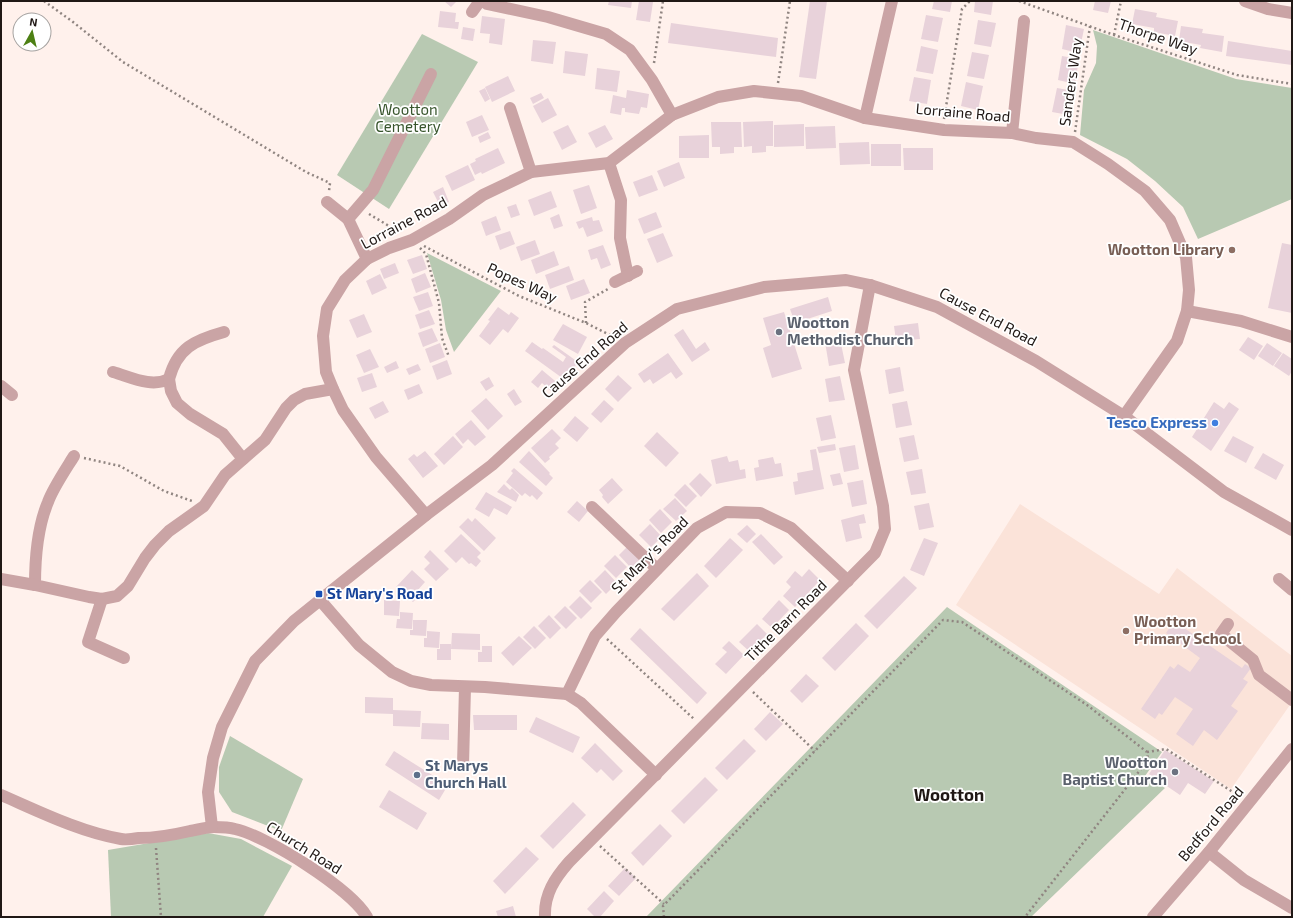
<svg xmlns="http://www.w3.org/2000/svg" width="1293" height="918" viewBox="0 0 1293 918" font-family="'Exo 2',sans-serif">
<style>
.built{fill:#fbe3d9}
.green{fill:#b8c9b2}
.building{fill:#e8d2da}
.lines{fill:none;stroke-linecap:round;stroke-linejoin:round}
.path{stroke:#908581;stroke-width:2.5;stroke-dasharray:2 3;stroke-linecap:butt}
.minor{stroke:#caa4a5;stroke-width:12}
.education-dot{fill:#8d6e63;stroke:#fff;stroke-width:1.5}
.worship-dot{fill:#6b7280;stroke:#fff;stroke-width:1.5}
.shop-dot{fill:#3f7fe0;stroke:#fff;stroke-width:1.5}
.transit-dot{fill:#1a4fb4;stroke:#fff;stroke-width:1.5}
.service-dot{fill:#5c6f8a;stroke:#fff;stroke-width:1.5}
.labels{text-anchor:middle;stroke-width:3.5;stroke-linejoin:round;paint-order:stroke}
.street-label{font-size:15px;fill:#201815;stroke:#fff}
.park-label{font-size:15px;fill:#38552d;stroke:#fff}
.education-label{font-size:15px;font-weight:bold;fill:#785e54;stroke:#fff;text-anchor:end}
.worship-label{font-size:15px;font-weight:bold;fill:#5b616d;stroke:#fff;text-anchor:start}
.shop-label{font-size:15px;font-weight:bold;fill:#366cbe;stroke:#fff;text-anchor:end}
.transit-label{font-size:15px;font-weight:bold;fill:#164399;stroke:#fff;text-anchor:start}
.service-label{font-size:15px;font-weight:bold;fill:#4e5e75;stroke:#fff;text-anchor:start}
.quarter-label{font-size:17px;font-weight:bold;fill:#201815;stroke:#fff}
</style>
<rect width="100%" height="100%" fill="#fff1ec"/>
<polygon class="built" points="1020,504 1159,594 1177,568 1292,656 1292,702 1231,789 956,605"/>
<g class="green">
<polygon points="1093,30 1236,79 1292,88 1292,199 1198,239 1183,207 1155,181 1127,159 1080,135 1084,90 1096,63 1097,46"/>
<polygon points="422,34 478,62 389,209 337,175"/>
<polygon points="427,253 501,291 454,352 446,330 441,300"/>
<polygon points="947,607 1162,752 1145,776 1165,788 1031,917 646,917"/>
<polygon points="230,736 303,779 281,831 232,812 219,792 219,767"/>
<polygon points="208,833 241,839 292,866 263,917 111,917 108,850"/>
</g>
<g class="building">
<polygon points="444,1 457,1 451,7"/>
<polygon points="609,1 632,1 631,8 608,5"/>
<polygon points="639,1 653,2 650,22 636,20"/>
<polygon points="810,1 827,1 816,79 799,77"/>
<polygon points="934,1 952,1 950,12 932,9"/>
<polygon points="975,1 993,1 991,15 974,12"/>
<polygon points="1095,1 1111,1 1108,13 1093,10"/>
<polygon points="1135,9 1157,13 1156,17 1178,21 1175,36 1154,32 1154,28 1132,24"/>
<polygon points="440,11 456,13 455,22 459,22 458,29 438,27"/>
<polygon points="926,15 943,18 938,42 921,39"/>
<polygon points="482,16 505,19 502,45 489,43 490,34 480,33"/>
<polygon points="978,20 996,23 991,47 974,44"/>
<polygon points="671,23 778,38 776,57 668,43"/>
<polygon points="1066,25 1084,29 1079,53 1062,49"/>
<polygon points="1181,26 1203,29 1202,33 1224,36 1222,52 1200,48 1201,45 1179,41"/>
<polygon points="463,27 475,29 473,41 461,39"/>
<polygon points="533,40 556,42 553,64 531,61"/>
<polygon points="1228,41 1292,51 1292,65 1226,56"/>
<polygon points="921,46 938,50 933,74 916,71"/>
<polygon points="565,51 588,54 585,76 563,73"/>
<polygon points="972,52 989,55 984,79 967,76"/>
<polygon points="1062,56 1079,59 1075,84 1058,80"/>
<polygon points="597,68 620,71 617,92 595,89"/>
<polygon points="508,76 515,91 492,102 485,87"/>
<polygon points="914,77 931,80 927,104 909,101"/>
<polygon points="966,82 983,86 978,110 961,106"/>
<polygon points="485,88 490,99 485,102 479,91"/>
<polygon points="1057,88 1074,91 1069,115 1052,112"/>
<polygon points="627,90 649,94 647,108 641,107 639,114 625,112 625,108 622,108 621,115 610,113 613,95 626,98"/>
<polygon points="541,93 544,98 533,104 530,98"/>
<polygon points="548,98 557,115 542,123 533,106"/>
<polygon points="482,115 489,130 472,137 466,122"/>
<polygon points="773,121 773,146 766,146 766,152 752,153 752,146 744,147 743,122"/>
<polygon points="711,122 741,122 742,147 734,147 734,153 720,154 720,147 712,147"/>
<polygon points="804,124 804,146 774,147 774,125"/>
<polygon points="568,125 577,142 562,150 553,132"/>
<polygon points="605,125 613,139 596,148 588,133"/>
<polygon points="835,126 836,148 806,149 805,127"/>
<polygon points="488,132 491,138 480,143 478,137"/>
<polygon points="709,135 709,158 679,158 679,136"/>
<polygon points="869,142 870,164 840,165 839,143"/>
<rect x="871" y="144" width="30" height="22"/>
<polygon points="498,148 505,163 482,174 478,166 481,172 475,175 470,164 476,161 475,159"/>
<polygon points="903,148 933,148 933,170 904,170"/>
<polygon points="679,162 685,178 664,187 657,171"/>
<polygon points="468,165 475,180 452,191 445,176"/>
<polygon points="652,175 658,190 639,197 633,182"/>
<polygon points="589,185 597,208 581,214 573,190"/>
<polygon points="443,187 449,202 440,206 433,192"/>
<polygon points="551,191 557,207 534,216 528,200"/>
<polygon points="516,204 520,215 511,218 507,207"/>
<polygon points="656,212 662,227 644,234 638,219"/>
<polygon points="559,214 563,226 554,229 550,218"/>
<polygon points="496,216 501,230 486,236 481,222"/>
<polygon points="592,217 593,221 599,220 603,231 587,237 583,227 579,229 576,222"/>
<polygon points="510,231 515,244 500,250 495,236"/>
<polygon points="663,233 673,256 657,263 647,239"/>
<polygon points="535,240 540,254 521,261 516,247"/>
<polygon points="1282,243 1292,245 1292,313 1268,308"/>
<polygon points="603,245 611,265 601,269 597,258 591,260 588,250"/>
<polygon points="554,251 559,265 536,274 531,260"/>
<polygon points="422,255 427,269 413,274 407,260"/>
<polygon points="395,263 399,273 384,279 380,269"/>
<polygon points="569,266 574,280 550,289 545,275"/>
<polygon points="425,273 431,287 416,293 411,279"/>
<polygon points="380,274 387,288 372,295 366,281"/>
<polygon points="584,279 590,293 571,300 566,286"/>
<polygon points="428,292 433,306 419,311 413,297"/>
<polygon points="828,297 832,311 795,323 790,309"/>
<polygon points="498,307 509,315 511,312 519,318 508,333 503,329 490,345 479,336 490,321 488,320"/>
<polygon points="429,310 435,324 420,329 415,315"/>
<polygon points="784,312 802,369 772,378 763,348 771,345 763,318"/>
<polygon points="364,314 372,332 357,338 349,320"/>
<polygon points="918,323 920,339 896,341 894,326"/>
<polygon points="563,324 587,337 578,354 553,340"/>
<polygon points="432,328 438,341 423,347 418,333"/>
<polygon points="683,329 696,349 705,342 710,350 692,362 674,335"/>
<polygon points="1248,337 1263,346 1254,360 1239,350"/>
<polygon points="840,339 845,363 829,366 825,342"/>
<polygon points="532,342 542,349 543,348 563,362 566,357 552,347 554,345 578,362 565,380 525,351"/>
<polygon points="440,343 445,357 430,363 425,349"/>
<polygon points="1267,343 1282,353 1273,366 1258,356"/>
<polygon points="370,349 379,367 364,373 356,355"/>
<polygon points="668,353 683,374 676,379 671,372 653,384 650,379 644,383 638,374"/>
<polygon points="1283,353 1292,359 1292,371 1289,376 1274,366"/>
<polygon points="447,360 452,374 437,380 432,366"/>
<polygon points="396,361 399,368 387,373 384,367"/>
<polygon points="418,364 421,370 409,375 406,369"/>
<polygon points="900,367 904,391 889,394 885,370"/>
<polygon points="542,370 560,385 553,393 542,383 538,388 531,382"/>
<polygon points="372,373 377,387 362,392 357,378"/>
<polygon points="618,375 632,388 618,402 605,389"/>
<polygon points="840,376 845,400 829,402 825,379"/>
<polygon points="489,377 494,386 486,391 480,382"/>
<polygon points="419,384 423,393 408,400 404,390"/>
<polygon points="514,389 522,402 515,406 507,394"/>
<polygon points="486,398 503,416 488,430 471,411"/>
<polygon points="604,400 614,409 601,423 591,414"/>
<polygon points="383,401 389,412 375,419 369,408"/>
<polygon points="907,401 912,425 896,428 892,404"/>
<polygon points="1214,402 1224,409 1229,402 1239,409 1211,451 1192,437"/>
<polygon points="831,415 836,438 821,441 816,418"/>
<polygon points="575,416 589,428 577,442 563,430"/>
<polygon points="471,420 486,437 475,446 468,439 463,444 455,434"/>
<polygon points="552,429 561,438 555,444 559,448 549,457 550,459 545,463 531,448"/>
<polygon points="657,432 679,453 666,467 644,446"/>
<polygon points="914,435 919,459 904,462 899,438"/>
<polygon points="453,436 463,447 444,465 434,454"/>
<polygon points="1233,436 1254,447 1246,463 1224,451"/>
<polygon points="835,444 836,450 819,453 817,447"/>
<polygon points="855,445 859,469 844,472 839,448"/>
<polygon points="816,449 824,489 795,495 793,482 798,481 797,473 813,470 810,450"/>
<polygon points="425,451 438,466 423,478 408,459 414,454 417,457"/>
<polygon points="529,451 550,473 549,474 553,478 546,486 519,462"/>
<polygon points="1263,453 1284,465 1276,480 1254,468"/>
<polygon points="727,456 729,462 738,460 740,470 745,469 746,478 716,484 711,460"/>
<polygon points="773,457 775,464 781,463 783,476 756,481 754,468 759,467 758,460"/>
<polygon points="514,468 543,493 537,500 532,495 530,497 525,493 522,496 506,482 513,473 511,471"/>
<polygon points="922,469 926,493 911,495 906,472"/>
<polygon points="700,473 712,485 701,497 689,484"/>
<polygon points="840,473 843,484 833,486 830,475"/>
<polygon points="612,478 623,490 608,504 602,497 603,495 599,490"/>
<polygon points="863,480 867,504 852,507 847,483"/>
<polygon points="504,484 510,490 512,488 519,495 516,502 497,492"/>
<polygon points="685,484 697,496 686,507 674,495"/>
<polygon points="486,492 512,507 507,515 494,508 489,517 475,509"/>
<polygon points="675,498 687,511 676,521 663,509"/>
<polygon points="577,501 588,511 579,522 567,512"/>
<polygon points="929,503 934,527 919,530 914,506"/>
<polygon points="660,509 672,522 661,533 649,520"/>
<polygon points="864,514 866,523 859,524 862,538 846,542 841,520"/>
<polygon points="468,518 472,522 475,518 496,538 484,551 459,527"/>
<polygon points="650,524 662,537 651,547 639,535"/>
<polygon points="747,525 756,534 747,543 737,534"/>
<polygon points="461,534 481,553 477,557 481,561 476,567 471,563 469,564 462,557 456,563 444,551"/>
<polygon points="761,534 783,557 774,565 752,542"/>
<polygon points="730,538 743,550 716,578 704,566"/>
<polygon points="924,538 938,543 924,576 910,570"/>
<polygon points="630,544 642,557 631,568 619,555"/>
<polygon points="430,550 449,569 436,581 424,569 430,563 424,557"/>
<polygon points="615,555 627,567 616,578 604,566"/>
<polygon points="809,569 820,580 795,607 783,596 791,587 786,582 795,571 802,577"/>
<polygon points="412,570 425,582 417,591 421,594 413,602 396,587"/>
<polygon points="605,570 617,583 606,594 594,581"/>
<polygon points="697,573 709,586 674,621 661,609"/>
<polygon points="904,576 917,588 877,629 864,616"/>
<polygon points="590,580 602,592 591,603 579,591"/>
<polygon points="580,596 592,608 581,619 569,607"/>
<polygon points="384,600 400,601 399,616 384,615"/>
<polygon points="779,600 789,610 772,628 762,619"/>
<polygon points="565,606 577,618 566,629 554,617"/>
<polygon points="400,612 413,613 412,629 396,628 397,619 400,619"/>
<polygon points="549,615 561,628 550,639 538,626"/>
<polygon points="413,620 427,620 426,636 410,635 410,630 413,630"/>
<polygon points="1174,621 1242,668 1245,664 1251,668 1243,679 1248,682 1231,706 1238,711 1217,740 1204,730 1193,746 1176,734 1193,709 1175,697 1162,715 1159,713 1155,719 1141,709 1170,666 1174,669 1178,664 1190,672 1200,658 1166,633"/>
<polygon points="856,623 869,636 835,671 822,658"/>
<polygon points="757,624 767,634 750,652 739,642"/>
<polygon points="534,626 546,638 535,649 523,637"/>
<polygon points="640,628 707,693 697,704 630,639"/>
<polygon points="427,631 440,632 439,648 424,647 424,638 427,638"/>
<polygon points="452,633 480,634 480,650 451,649"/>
<polygon points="519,636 532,648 513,666 501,653"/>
<polygon points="729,641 744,655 726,674 715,664 727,652 722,648"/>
<polygon points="440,644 451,644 451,660 437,660 437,649 440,649"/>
<polygon points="482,646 492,646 492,662 478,662 478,652 482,652"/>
<polygon points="806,674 819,686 802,703 790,691"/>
<polygon points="365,697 393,698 393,710 421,711 420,727 393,726 393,714 365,713"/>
<polygon points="770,712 783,724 766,741 754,729"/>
<polygon points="473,715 517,715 517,730 474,730"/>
<polygon points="536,717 580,737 573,753 529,732"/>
<polygon points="422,723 449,724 449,740 421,739"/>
<polygon points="744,739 756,751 727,780 715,768"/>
<polygon points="595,743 623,771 613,781 601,769 597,773 581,758"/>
<polygon points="1165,750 1214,781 1205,794 1188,783 1180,795 1149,774"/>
<polygon points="394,751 448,785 439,800 385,765"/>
<polygon points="705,777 718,790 684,824 671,811"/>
<polygon points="389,790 427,813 417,830 379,807"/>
<polygon points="573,802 586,815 553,849 540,836"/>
<polygon points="660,824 672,836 643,866 631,853"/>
<polygon points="526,847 539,859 505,894 493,881"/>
<polygon points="625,868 636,878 619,896 608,886"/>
<polygon points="604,891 614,901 600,917 595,917 587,909"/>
<polygon points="513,906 516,917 498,917 496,911"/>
</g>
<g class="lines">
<g class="path">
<polyline points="44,1 73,22 123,62 306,172 330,183 329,191"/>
<polyline points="1019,1 1114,35 1237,75 1292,84"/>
<polyline points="1114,35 1121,1"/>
<polyline points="654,63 663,1"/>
<polyline points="778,83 790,1"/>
<polyline points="944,119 962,9 970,1"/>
<polyline points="1075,132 1090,26"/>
<polyline points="369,214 399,232"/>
<polyline points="424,246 519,296 586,323 614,337"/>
<polyline points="420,248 426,254 439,303 442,338 449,357"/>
<polyline points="586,323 585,302 608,289"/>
<polyline points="84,458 120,466 164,491 192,501"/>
<polyline points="607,639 694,719"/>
<polyline points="753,692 815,751"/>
<polyline points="1147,752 1166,749 1239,796"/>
<polyline points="600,846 664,904"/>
<polyline points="156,848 161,917"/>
<polyline points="664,917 663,906 943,620 962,622 1087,705 1147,752 1148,760 1025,917"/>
</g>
<g class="minor">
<polyline points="483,1 487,4 548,17 606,34 630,50 652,80 672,115"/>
<polyline points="1245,1 1268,9 1292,13"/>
<polyline points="472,12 480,1"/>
<polyline points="510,108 531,172"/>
<polyline points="865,118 892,1"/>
<polyline points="1012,133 1024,21"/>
<polyline points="609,163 621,200 620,238 628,276"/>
<polyline points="327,202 348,219 367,259"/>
<polyline points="348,219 373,190 431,74"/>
<polyline points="615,282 637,271"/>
<polyline points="1187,311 1241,321 1292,337"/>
<path d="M113 372C131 377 151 388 169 379L171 391 177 403 190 414 223 434 243 459"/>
<path d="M169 379C177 348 195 340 224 332"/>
<polyline points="1,386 12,395"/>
<path d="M74 456C66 469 53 488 48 502 37 528 35 557 35 585L89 597 102 599 117 596 128 586 145 558 155 545 169 531 204 506 225 475 265 440 286 408 294 400 305 394 333 389"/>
<polyline points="592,507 657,569"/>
<polyline points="426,515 376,457 343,410 333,389 326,372 323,336 327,309 345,280 367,259 389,248 412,240 449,219 483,195 531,172 609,163 672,115 718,97 754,91 801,96 865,118 944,130 1012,133 1036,138 1073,142 1108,164 1145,191 1170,220 1186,257 1189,290 1187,311 1177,341 1124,416"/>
<polyline points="1,579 35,585"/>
<polyline points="1279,579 1292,590"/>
<polyline points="102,599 88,642 124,658"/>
<polyline points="320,600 359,645 392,672 411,681 431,685 485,687 567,694"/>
<polyline points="1228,624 1221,634 1253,660 1259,675 1292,700"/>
<polyline points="463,765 465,687"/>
<polyline points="656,775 581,703 567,694 595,636 616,612 697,528 726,512 760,513 791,528 848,581"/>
<path d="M1 795C38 811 80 832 121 839 126 840 133 839 139 838 156 838 173 835 190 831 197 830 206 827 214 827 220 827 228 827 235 829 267 836 351 889 367 917"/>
<polyline points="212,827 208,792 213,758 222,727 255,661 294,621 426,515 492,465 625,343 677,309 764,287 846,280 870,285 937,307 1036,361 1124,416 1224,492 1292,530"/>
<polyline points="1209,852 1244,880 1292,908"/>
<path d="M545 917C544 894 555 878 569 862L875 553 885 529 883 506 854 370 870 285"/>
<polyline points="1153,917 1209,852 1292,749"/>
</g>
</g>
<g class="education-dot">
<circle cx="1232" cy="250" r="4"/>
<circle cx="1126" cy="631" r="4"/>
</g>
<g class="worship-dot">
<circle cx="779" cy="332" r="4"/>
<circle cx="1175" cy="772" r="4"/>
</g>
<circle class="shop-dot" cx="1215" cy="423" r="4"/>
<rect class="transit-dot" x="315" y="590" width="8" height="8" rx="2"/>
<circle class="service-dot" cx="417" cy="775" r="4"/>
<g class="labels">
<g class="street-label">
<text transform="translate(1158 37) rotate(19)" y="5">Thorpe Way</text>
<text transform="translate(1071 82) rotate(-82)" y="5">Sanders Way</text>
<text transform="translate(963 113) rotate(5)" y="5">Lorraine Road</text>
<text transform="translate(404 223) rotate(-28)" y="5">Lorraine Road</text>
<text transform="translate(522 283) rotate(25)" y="5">Popes Way</text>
<text transform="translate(988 317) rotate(28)" y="5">Cause End Road</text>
<text transform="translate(585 360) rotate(-41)" y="5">Cause End Road</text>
<text transform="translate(650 555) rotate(-45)" y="5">St Mary's Road</text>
<text transform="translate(786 621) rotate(-45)" y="5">Tithe Barn Road</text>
<text transform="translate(1211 824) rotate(-50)" y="5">Bedford Road</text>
<text transform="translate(304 848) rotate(32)" y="5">Church Road</text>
</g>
<g class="park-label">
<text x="408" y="115">Wootton<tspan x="408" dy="17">Cemetery</tspan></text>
</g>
<g class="education-label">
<text x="1224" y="255">Wootton Library</text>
<text x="1134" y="627" text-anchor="start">Wootton<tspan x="1134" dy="17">Primary School</tspan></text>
</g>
<g class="worship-label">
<text x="787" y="328">Wootton<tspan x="787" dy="17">Methodist Church</tspan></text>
<text x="1167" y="768" text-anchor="end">Wootton<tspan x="1167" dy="17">Baptist Church</tspan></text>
</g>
<g class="shop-label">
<text x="1207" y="428">Tesco Express</text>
</g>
<g class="transit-label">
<text x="327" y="599">St Mary's Road</text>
</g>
<g class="service-label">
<text x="425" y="771">St Marys<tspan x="425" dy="17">Church Hall</tspan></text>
</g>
<g class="quarter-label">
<text x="949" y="801">Wootton</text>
</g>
</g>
<rect width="1293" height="918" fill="none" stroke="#201815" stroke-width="4"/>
<g transform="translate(32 32) rotate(8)"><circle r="19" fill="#ffffff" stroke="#a6a3a1"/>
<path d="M0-3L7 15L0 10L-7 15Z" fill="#4d8014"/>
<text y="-6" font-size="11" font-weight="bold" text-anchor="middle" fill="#201815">N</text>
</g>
</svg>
